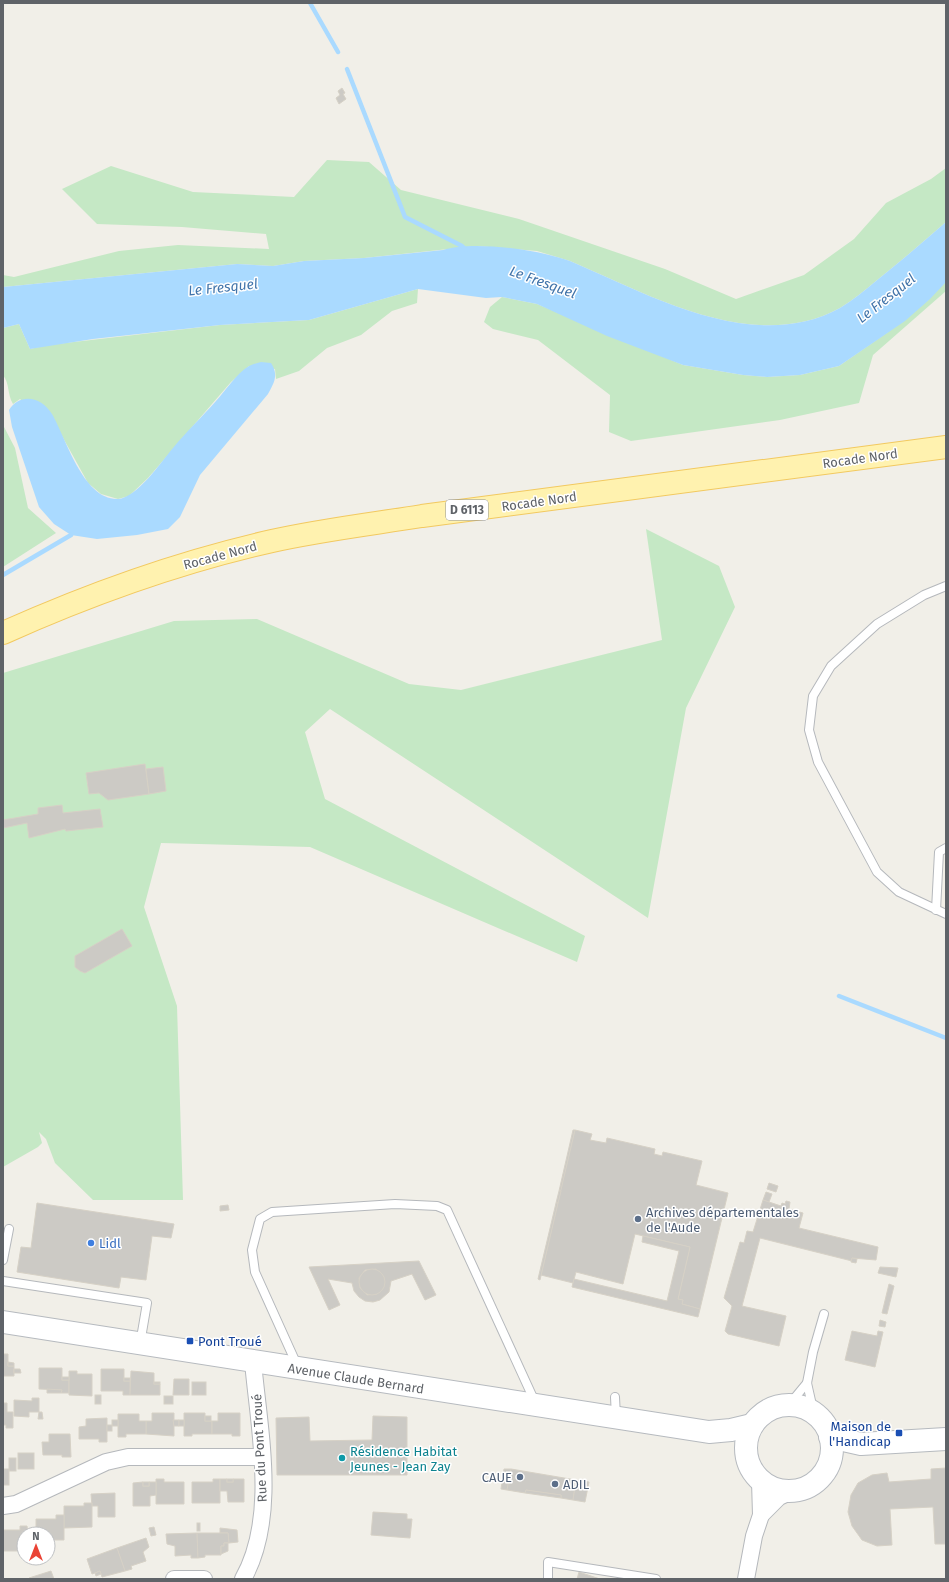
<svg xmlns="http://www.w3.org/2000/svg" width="949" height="1582" viewBox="0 0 949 1582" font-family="'Fira Sans',sans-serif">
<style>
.green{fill:#c5e8c5}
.water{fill:#aadaff}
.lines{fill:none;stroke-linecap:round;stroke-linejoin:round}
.stream{stroke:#aadaff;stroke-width:4.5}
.building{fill:#cccac5;stroke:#d6d1c6;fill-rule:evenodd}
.lane-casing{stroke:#b5b8bc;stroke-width:10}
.street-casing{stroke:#b5b8bc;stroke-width:18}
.secondary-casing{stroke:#b6babf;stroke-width:24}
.primary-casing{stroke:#f2c960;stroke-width:24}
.lane{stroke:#fff;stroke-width:8}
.street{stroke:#fff;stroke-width:16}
.secondary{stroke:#fff;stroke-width:22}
.primary{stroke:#fff2af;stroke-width:22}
.service-dot{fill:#5c6f8a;stroke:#fff;stroke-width:1.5}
.shop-dot{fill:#3f7fe0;stroke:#fff;stroke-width:1.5}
.transit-dot{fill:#1a4fb4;stroke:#fff;stroke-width:1.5}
.culture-dot{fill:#0f9aa8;stroke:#fff;stroke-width:1.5}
.labels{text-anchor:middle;stroke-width:3;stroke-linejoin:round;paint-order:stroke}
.shield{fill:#fff;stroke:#8f9295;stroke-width:1}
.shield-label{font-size:12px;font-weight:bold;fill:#5f6368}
.street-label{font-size:13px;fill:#5f6368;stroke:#fff}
.service-label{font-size:13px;fill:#4e5e75;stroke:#fff;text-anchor:start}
.shop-label{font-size:13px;fill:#366cbe;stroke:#fff;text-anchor:start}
.transit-label{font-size:13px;fill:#164399;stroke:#fff;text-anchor:start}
.culture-label{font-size:13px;fill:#0d838f;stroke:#fff;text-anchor:start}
.water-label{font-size:14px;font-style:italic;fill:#4174aa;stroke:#fff}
</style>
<rect width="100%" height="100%" fill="#f1efe8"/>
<g class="green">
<path d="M327 160 369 162 401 190 519 219 665 269 736 299 804 275 854 239 886 203 931 179 946 168V222C923 242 900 262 876 281 865 290 853 300 840 308 754 355 650 295 570 261L537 251 477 246 364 258 304 261 273 266 237 264 3 287V275L14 277 119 251 178 245 269 249 266 234 182 227 97 224 62 189 111 166 193 192 294 197Z"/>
<polygon points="946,270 946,291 873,355 859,403 780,420 631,441 609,432 610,395 538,340 493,329 484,322 490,307 502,297 537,304 683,365 743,375 767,377 800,375 839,366 888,332 901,312"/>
<path d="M418 289 417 303 392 311 361 335 327 348 299 371 276 379 275 369 249 366 231 382 148 478 129 496 118 499 101 494 88 483 62 436 20 399 13 404C7 394 10 384 3 375V328L19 324 30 349 48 345 220 325 309 320Z"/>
<polygon points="3,425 15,448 28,508 56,533 3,567"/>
<polygon points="646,529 719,566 735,607 686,708 648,918 330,709 305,732 325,799 585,936 577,962 310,847 161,843 144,907 177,1006 183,1200 93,1200 55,1163 46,1139 39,1132 42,1143 38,1147 3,1167 3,673 174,621 257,619 409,684 461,690 662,640"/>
</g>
<g class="water">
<path d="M946 222V282L930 299 905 321 839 366 800 375 767 377 743 375 683 365 607 336 537 304 502 297 486 298 418 289 309 320 220 325 93 339 30 349 19 324 3 328V287L237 264 273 266 304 261 364 258 443 250C473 240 540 250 570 261 650 295 754 355 840 308 853 300 865 290 876 281 900 262 923 242 946 222Z"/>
<path d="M261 362 271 363C279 375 274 383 268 394L200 475 180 517 168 529 137 535 97 539 71 535 54 524 39 507 12 427 9 410C20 392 42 397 52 414 66 438 83 500 118 499 137 498 161 462 173 448 186 432 202 417 216 401 226 390 236 374 249 366 253 364 257 363 261 362Z"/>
</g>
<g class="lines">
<g class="stream">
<polyline points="310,3 338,52"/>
<polyline points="347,69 405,217 462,246 466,250"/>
<polyline points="3,575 71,535"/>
<polyline points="839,996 946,1038"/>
</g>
</g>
<g class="building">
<polygon points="342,88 345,93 343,94 346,99 339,104 336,98 340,95 338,91"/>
<polygon points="145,764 149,794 108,800 99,793 89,794 86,773"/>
<polygon points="163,767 166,791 149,794 146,769"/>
<polygon points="62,805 63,813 100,809 103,827 66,831 65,829 29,838 27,823 3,828 3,820 38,814 38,808"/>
<polygon points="122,929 132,946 85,973 80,971 75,967 75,956"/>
<polygon points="573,1130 575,1130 561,1191 559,1191"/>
<polygon points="575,1130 592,1134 590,1140 606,1143 607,1138 655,1149 654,1154 662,1156 663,1152 702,1161 696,1185 728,1193 700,1309 682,1304 683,1300 678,1299 690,1247 635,1234 623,1284 576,1272 573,1283 541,1275"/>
<polygon points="769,1183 778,1186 776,1192 767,1189"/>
<polygon points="559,1191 561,1191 558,1203 556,1203"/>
<polygon points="766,1192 772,1194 769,1202 763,1200"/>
<polygon points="763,1200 781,1206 782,1203 785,1204 786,1201 790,1202 789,1209 803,1213 799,1228 878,1247 876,1260 852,1258 852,1261 760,1238 742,1306 786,1316 779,1346 728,1334 725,1331 732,1306 724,1298 740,1242 744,1243 747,1231 753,1232"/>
<polygon points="37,1203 174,1224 171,1238 152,1236 146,1280 121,1277 119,1288 17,1272 21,1247 31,1248"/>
<polygon points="556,1203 558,1203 540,1280 538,1279"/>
<polygon points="228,1205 229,1210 220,1211 220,1206"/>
<polygon points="643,1236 690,1247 678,1299 683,1300 682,1304 700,1309 698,1317 572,1287 574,1279 667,1301 679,1251 642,1242"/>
<polygon points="852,1258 857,1259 856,1263 851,1262"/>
<path d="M419 1261 436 1295 425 1300 412 1274 391 1281 389 1292 380 1300 373 1302 365 1301 359 1297 354 1291 352 1283 328 1279 340 1305 329 1310 309 1267ZM376 1269 383 1276 384 1286 377 1294 367 1295 360 1288 359 1278 365 1270Z"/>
<polygon points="880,1267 898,1268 896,1277 878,1273"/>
<circle cx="372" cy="1282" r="13"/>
<polygon points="889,1284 894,1286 887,1314 882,1313"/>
<polygon points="880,1320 886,1322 885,1327 879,1326"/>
<polygon points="852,1331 877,1336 878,1331 883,1332 875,1367 845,1360"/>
<polygon points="3,1354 8,1354 8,1366 14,1366 14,1376 3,1376"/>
<polygon points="8,1362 14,1363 14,1366 8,1366"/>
<polygon points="39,1368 62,1368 62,1380 69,1380 69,1393 61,1393 62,1390 39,1389"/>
<polygon points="14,1369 20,1369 21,1373 14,1373"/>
<polygon points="101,1369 124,1369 124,1381 130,1381 130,1395 123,1395 123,1391 101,1391"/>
<polygon points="69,1371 77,1371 77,1374 92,1374 92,1396 69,1395"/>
<polygon points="131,1371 154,1373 154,1384 160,1384 160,1395 130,1395"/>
<rect x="62" y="1377" width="7" height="3"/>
<rect x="124" y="1378" width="6" height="3"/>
<polygon points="174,1379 189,1379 189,1395 173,1395"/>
<rect x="154" y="1382" width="6" height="2"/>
<rect x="192" y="1382" width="14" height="13"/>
<polygon points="47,1389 62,1390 61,1393 47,1393"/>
<rect x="95" y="1395" width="6" height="9"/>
<rect x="164" y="1396" width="9" height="8"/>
<polygon points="32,1398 39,1398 39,1412 29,1412 29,1417 14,1416 14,1400 32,1401"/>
<polygon points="3,1403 7,1403 7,1412 13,1412 13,1428 6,1428 6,1425 3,1425"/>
<polygon points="39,1412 42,1412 43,1419 38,1419"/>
<polygon points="152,1413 174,1413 174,1436 146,1434 146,1421 152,1421"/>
<polygon points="184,1413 205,1413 205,1421 212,1421 212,1434 192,1434 192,1436 184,1436"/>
<polygon points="218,1413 240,1413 240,1436 232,1436 232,1434 212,1434 212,1421 218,1421"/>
<polygon points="118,1414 139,1414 139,1421 146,1421 146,1434 126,1434 126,1437 118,1437"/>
<rect x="205" y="1416" width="6" height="5"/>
<polygon points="373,1416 407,1417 407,1475 277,1475 276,1418 309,1417 310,1441 372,1440"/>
<polygon points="107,1418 107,1442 99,1442 99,1439 79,1439 79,1427 86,1426 86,1419"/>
<rect x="112" y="1420" width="6" height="6"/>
<polygon points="173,1420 179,1420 179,1426 174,1426"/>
<rect x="179" y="1420" width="5" height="6"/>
<rect x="107" y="1425" width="5" height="6"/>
<polygon points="49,1434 70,1434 71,1457 62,1457 62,1455 43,1455 42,1442 49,1442"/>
<rect x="18" y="1453" width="16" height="16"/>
<rect x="9" y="1458" width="7" height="13"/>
<polygon points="946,1468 946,1544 935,1544 933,1507 890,1509 892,1545 877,1546 862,1540 852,1526 848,1512 851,1495 858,1483 872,1475 887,1473 889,1482 931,1479 931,1469"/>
<rect x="3" y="1469" width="6" height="16"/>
<polygon points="504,1469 511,1469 507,1490 501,1489"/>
<polygon points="511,1469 576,1480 573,1500 561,1498 561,1495 526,1490 525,1493 507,1490"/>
<polygon points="156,1479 164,1479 164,1482 184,1482 184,1504 156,1504"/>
<polygon points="213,1479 220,1479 220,1503 192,1503 192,1482 213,1482"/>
<polygon points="220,1479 227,1479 227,1482 233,1482 233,1479 244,1479 244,1502 228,1502 227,1491 220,1491"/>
<rect x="227" y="1479" width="6" height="3"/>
<polygon points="576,1480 589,1482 585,1502 573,1500"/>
<polygon points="143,1482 143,1486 149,1486 149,1482 156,1482 156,1495 150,1496 150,1506 133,1506 133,1483"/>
<rect x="143" y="1482" width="6" height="4"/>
<polygon points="526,1490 561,1495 561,1498 525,1493"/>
<polygon points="115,1493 115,1517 98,1517 98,1506 92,1506 91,1494"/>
<polygon points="84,1503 92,1503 92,1527 64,1528 64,1506 84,1506"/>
<polygon points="373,1512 407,1514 407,1519 412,1519 410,1538 371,1535"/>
<polygon points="56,1515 64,1515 64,1540 48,1540 48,1534 36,1534 36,1519 56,1519"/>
<rect x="197" y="1523" width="3" height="8"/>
<polygon points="20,1526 27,1526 28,1534 24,1534 24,1551 3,1551 3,1530 20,1530"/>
<polygon points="154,1527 156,1535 151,1536 149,1528"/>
<polygon points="220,1528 237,1530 238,1542 229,1543 228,1533 220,1533"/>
<polygon points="197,1533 198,1558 191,1558 191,1555 175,1556 175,1546 167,1544 166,1534"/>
<polygon points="197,1533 228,1533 229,1543 224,1543 224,1546 221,1546 221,1555 205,1555 205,1557 198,1558"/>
<polygon points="146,1538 149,1547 143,1552 146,1561 131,1566 132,1569 125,1571 117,1548"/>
<polygon points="224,1543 228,1543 228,1551 221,1554 221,1546 224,1546"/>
<polygon points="117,1548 125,1571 102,1577 100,1571 92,1574 87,1559"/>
<polygon points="51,1571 54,1579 29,1579 29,1578"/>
<polygon points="100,1571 101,1574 96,1576 95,1573"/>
<polygon points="579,1572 600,1579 577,1579"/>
</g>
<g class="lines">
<defs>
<g id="lane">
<polyline points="946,586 924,595 877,624 831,666 813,696 809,730 818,762 877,872 899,892 946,914"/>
<polyline points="936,910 939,852 946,848"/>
<polyline points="3,1260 9,1229"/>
<polyline points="3,1281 147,1303 140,1344"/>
<polyline points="297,1365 255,1272 252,1250 260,1219 272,1212 395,1204 437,1206 447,1210 535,1402"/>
<polyline points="615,1397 616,1417"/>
<polyline points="788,1406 807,1383"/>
<polyline points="814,1414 807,1383 813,1352 824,1314"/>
<polyline points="548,1579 548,1562 656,1579"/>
</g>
<g id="street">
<polyline points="3,1506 16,1504 106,1462 128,1457 262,1457"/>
<polyline points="761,1515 779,1497 792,1491"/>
<polyline points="174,1579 204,1579"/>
<path d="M243 1579C278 1517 259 1430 253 1362"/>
<polyline points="746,1579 754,1536 761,1515 760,1481"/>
</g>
<g id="secondary">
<polyline points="3,1322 709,1432 731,1430 752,1425"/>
<circle cx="789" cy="1448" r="43"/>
<polyline points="830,1437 861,1444 946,1439"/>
</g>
<path id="primary" d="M3 633C90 594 179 562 272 541 321 530 372 524 422 516L946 447"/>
</defs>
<use href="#lane" class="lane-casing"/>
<use href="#street" class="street-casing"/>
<use href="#secondary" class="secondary-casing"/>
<use href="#primary" class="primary-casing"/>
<use href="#lane" class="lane"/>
<use href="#street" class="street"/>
<use href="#secondary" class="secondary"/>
<use href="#primary" class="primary"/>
</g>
<g class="service-dot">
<circle cx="638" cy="1219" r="4"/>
<circle cx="520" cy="1477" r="4"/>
<circle cx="555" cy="1484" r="4"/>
</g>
<circle class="shop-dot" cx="91" cy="1243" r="4"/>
<g class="transit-dot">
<rect x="186" y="1337" width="8" height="8" rx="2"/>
<rect x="895" y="1429" width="8" height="8" rx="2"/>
</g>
<circle class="culture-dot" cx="342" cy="1458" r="4"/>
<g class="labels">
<rect class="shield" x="446" y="500" width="42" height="20" rx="3"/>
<g class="shield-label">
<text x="467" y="514">D 6113</text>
</g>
<g class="street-label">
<text transform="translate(860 458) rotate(-8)" y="5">Rocade Nord</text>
<text transform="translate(539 501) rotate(-8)" y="5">Rocade Nord</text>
<text transform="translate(220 555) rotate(-15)" y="5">Rocade Nord</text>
<text transform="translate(356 1378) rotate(9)" y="5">Avenue Claude Bernard</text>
<text transform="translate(259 1448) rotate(-93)" y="5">Rue du Pont Troué</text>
</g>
<g class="service-label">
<text x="646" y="1217">Archives départementales<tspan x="646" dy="15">de l'Aude</tspan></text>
<text x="512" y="1482" text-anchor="end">CAUE</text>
<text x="563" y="1489">ADIL</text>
</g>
<g class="shop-label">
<text x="99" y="1248">Lidl</text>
</g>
<g class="transit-label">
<text x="198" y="1346">Pont Troué</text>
<text x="891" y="1431" text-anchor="end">Maison de<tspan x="891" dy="15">l'Handicap</tspan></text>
</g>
<g class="culture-label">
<text x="350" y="1456">Résidence Habitat<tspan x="350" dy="15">Jeunes - Jean Zay</tspan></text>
</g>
<g class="water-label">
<text transform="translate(543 282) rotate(20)" y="5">Le Fresquel</text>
<text transform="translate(223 287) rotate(-6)" y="5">Le Fresquel</text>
<text transform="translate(886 298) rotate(-38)" y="5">Le Fresquel</text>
</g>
</g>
<rect width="949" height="1582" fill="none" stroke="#5f6368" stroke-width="8"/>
<g transform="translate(36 1546)"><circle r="19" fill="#ffffff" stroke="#bfc1c3"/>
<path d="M0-3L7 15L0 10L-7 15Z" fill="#ea4335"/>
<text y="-6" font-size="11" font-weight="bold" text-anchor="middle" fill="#5f6368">N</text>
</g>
</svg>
